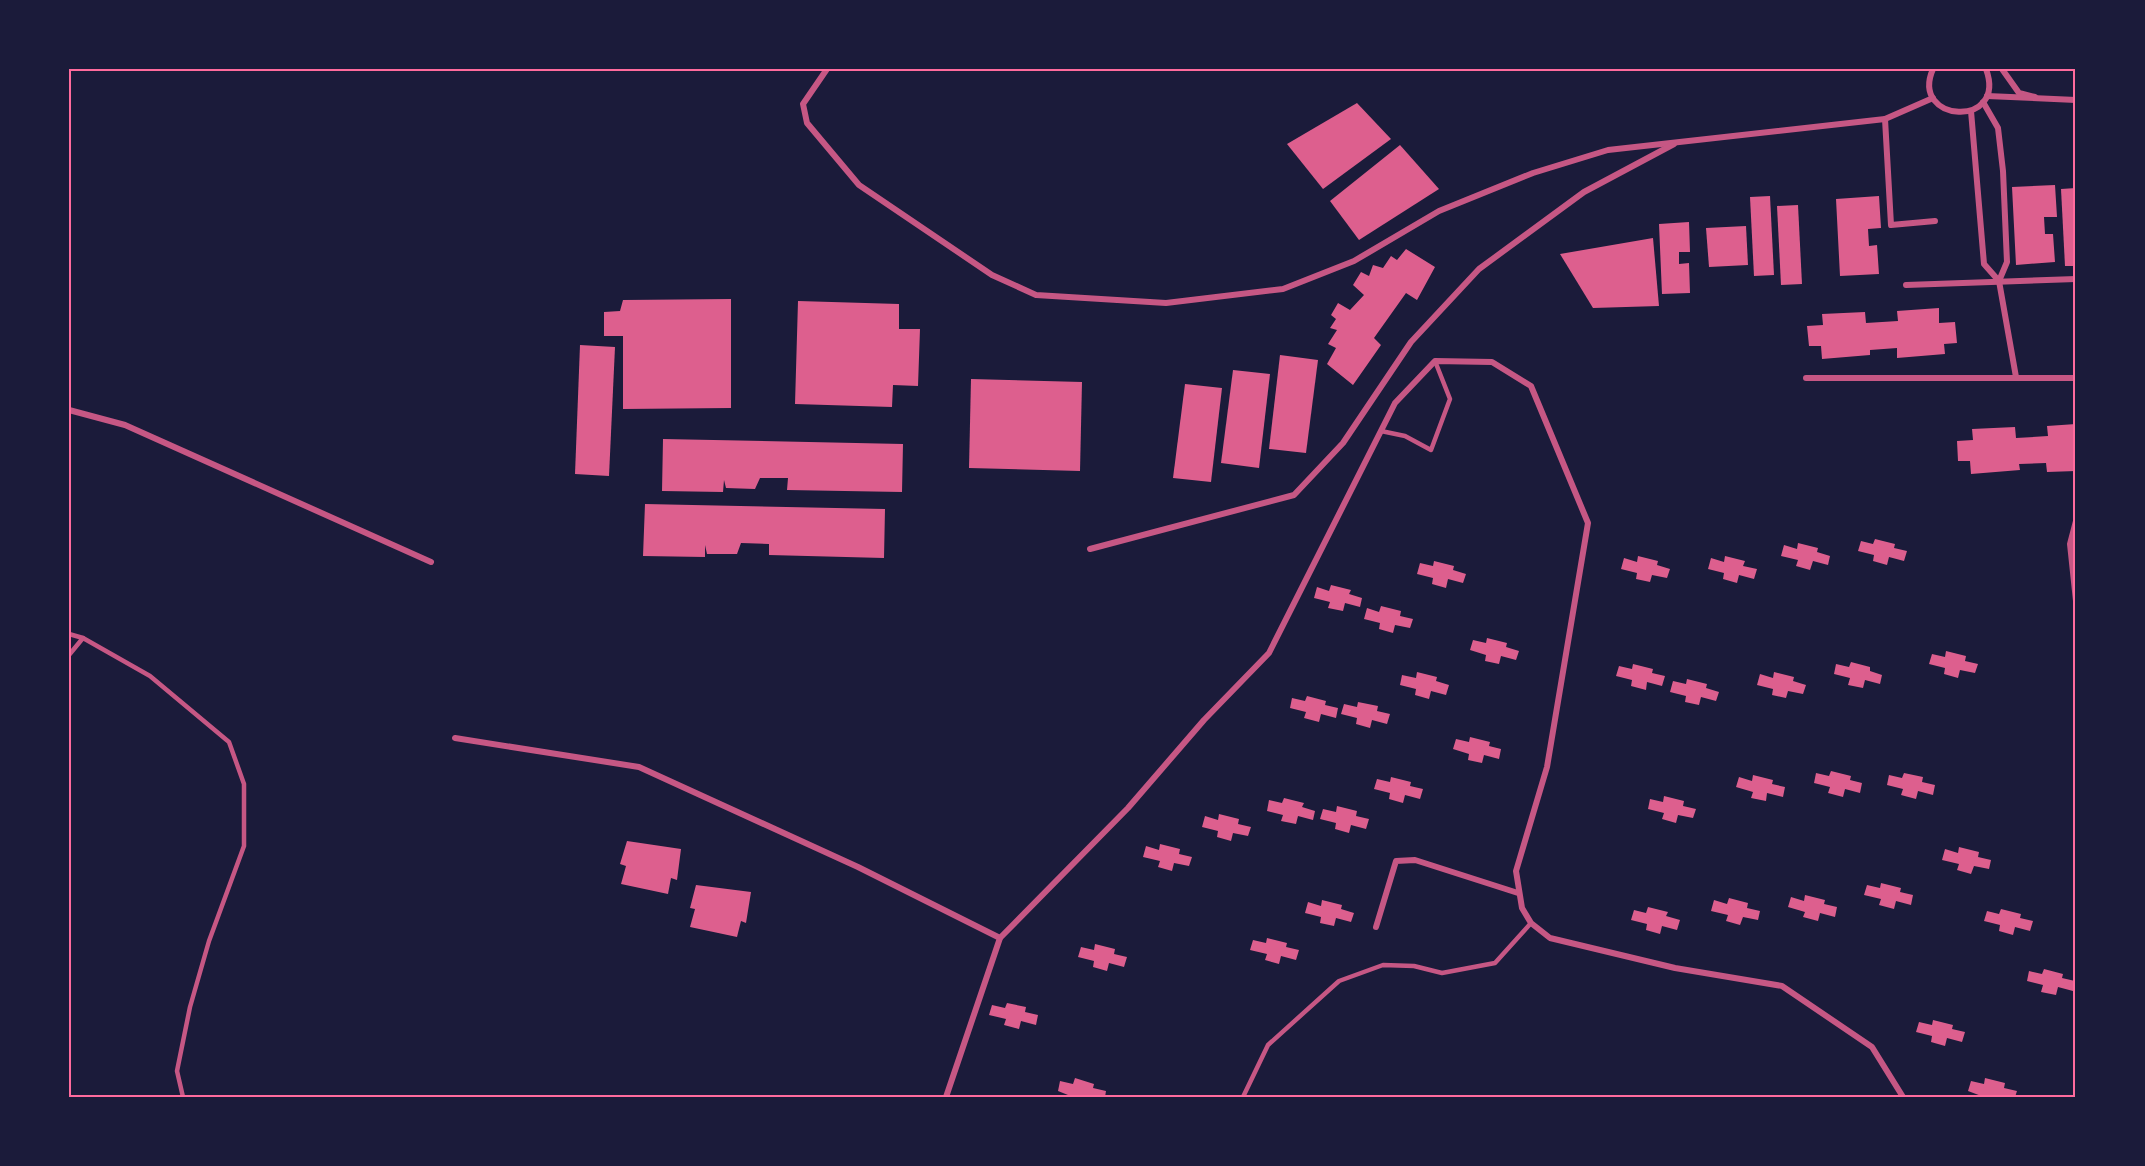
<svg xmlns="http://www.w3.org/2000/svg" width="2145" height="1166" viewBox="0 0 2145 1166" font-family="Figtree,sans-serif">
<style>
.building{fill:#dd5f8e}
.lines{fill:none;stroke-linecap:round;stroke-linejoin:round}
.service{stroke:#c65784;stroke-width:4.5}
.minor{stroke:#c65784;stroke-width:6}
.neatline{fill:none;stroke:#ff6b9d;stroke-width:2}
</style>
<rect width="100%" height="100%" fill="#1b1b3a"/>
<g class="building">
<polygon points="1357,103 1391,139 1323,189 1287,144"/>
<polygon points="1400,145 1439,189 1359,240 1330,201"/>
<polygon points="2055,185 2057,217 2044,217 2045,234 2053,234 2055,262 2016,265 2012,187"/>
<polygon points="2076,188 2076,266 2065,266 2061,189"/>
<polygon points="1770,196 1774,275 1754,276 1750,197"/>
<polygon points="1879,196 1881,228 1868,229 1869,246 1877,245 1879,274 1840,276 1836,199"/>
<polygon points="1798,205 1802,284 1781,285 1777,206"/>
<polygon points="1689,222 1690,252 1679,252 1679,264 1689,263 1690,293 1662,294 1659,224"/>
<polygon points="1746,226 1748,265 1709,267 1706,228"/>
<polygon points="1653,238 1659,306 1593,308 1560,254"/>
<polygon points="1406,249 1435,267 1417,300 1406,293 1374,338 1381,345 1353,385 1327,364 1336,348 1328,344 1337,330 1330,328 1336,319 1331,315 1338,303 1350,310 1364,295 1353,285 1361,272 1369,276 1373,265 1383,268 1391,256 1397,260"/>
<polygon points="731,299 731,408 623,409 623,336 604,336 604,312 620,311 623,300"/>
<polygon points="798,301 899,304 899,329 920,329 918,386 893,385 892,407 795,404"/>
<polygon points="1939,308 1939,323 1955,322 1957,343 1944,344 1945,354 1897,358 1897,348 1870,350 1870,355 1822,359 1821,346 1809,346 1807,326 1823,325 1822,314 1865,312 1866,323 1898,321 1897,311"/>
<polygon points="580,345 615,347 609,476 575,474"/>
<polygon points="1280,355 1318,360 1306,453 1269,449"/>
<polygon points="1233,370 1270,374 1259,468 1221,463"/>
<polygon points="971,379 1082,382 1080,471 969,468"/>
<polygon points="1185,384 1222,388 1211,482 1173,478"/>
<polygon points="2076,424 2076,471 2047,472 2046,463 2019,464 2020,470 1971,474 1970,461 1958,461 1957,441 1973,440 1972,429 2015,427 2016,438 2048,436 2047,426"/>
<polygon points="663,439 903,444 902,492 787,490 788,478 760,478 755,489 726,488 724,480 723,492 662,491"/>
<polygon points="645,504 885,509 884,558 769,555 769,544 741,543 737,554 707,554 705,545 705,557 643,556"/>
<polygon points="1875,539 1895,544 1894,548 1907,551 1904,561 1889,557 1887,565 1873,561 1874,555 1858,551 1861,541 1873,544"/>
<polygon points="1798,543 1818,548 1817,552 1830,556 1828,565 1813,561 1810,570 1796,566 1798,560 1781,556 1784,545 1797,549"/>
<polygon points="1638,556 1658,561 1657,565 1670,569 1667,578 1652,575 1650,582 1636,579 1637,573 1621,569 1624,558 1637,562"/>
<polygon points="1725,556 1745,561 1743,566 1757,569 1754,579 1739,575 1737,583 1723,579 1724,573 1708,569 1711,558 1724,562"/>
<polygon points="1434,561 1454,566 1453,570 1466,574 1463,583 1448,579 1446,588 1432,584 1433,578 1417,574 1420,563 1433,566"/>
<polygon points="1331,585 1351,590 1349,594 1362,598 1360,607 1345,603 1343,611 1328,608 1330,602 1314,598 1317,587 1329,591"/>
<polygon points="1381,606 1401,611 1400,616 1413,619 1410,628 1395,625 1393,633 1379,629 1380,623 1364,619 1367,608 1379,612"/>
<polygon points="1487,638 1507,643 1506,647 1519,651 1516,660 1501,656 1499,664 1485,661 1486,655 1470,650 1473,640 1486,643"/>
<polygon points="1946,651 1966,656 1965,661 1978,664 1975,673 1960,670 1958,678 1944,674 1945,668 1929,664 1932,654 1945,657"/>
<polygon points="1851,662 1870,667 1870,671 1882,675 1880,684 1865,680 1863,688 1848,685 1850,678 1834,674 1836,664 1849,667"/>
<polygon points="1633,664 1653,669 1652,673 1665,676 1662,686 1647,682 1646,690 1631,686 1632,680 1616,676 1619,666 1632,669"/>
<polygon points="1417,672 1437,677 1436,681 1449,685 1446,695 1431,691 1429,699 1415,695 1416,689 1400,685 1402,675 1416,678"/>
<polygon points="1774,672 1794,677 1793,681 1806,685 1803,694 1788,691 1786,698 1772,695 1773,689 1757,685 1760,674 1773,678"/>
<polygon points="1687,679 1707,684 1706,688 1719,692 1716,701 1701,697 1699,705 1685,702 1686,696 1670,692 1673,681 1686,684"/>
<polygon points="1307,696 1326,701 1325,705 1338,708 1336,718 1321,714 1319,722 1304,718 1306,712 1290,708 1292,698 1305,701"/>
<polygon points="1358,702 1378,706 1377,711 1390,714 1387,724 1372,720 1370,728 1356,724 1357,718 1341,714 1344,704 1357,707"/>
<polygon points="1470,737 1490,742 1489,746 1501,749 1499,759 1484,755 1482,763 1468,760 1469,754 1453,749 1456,739 1469,742"/>
<polygon points="1831,771 1851,776 1850,780 1862,783 1860,793 1845,789 1843,797 1828,793 1830,787 1814,783 1816,773 1829,776"/>
<polygon points="1904,773 1923,777 1922,782 1935,785 1933,795 1918,791 1916,799 1901,795 1903,789 1887,785 1889,775 1902,778"/>
<polygon points="1753,775 1773,780 1772,784 1785,787 1783,797 1767,793 1766,801 1751,798 1753,792 1736,787 1739,777 1752,781"/>
<polygon points="1391,777 1411,782 1410,786 1423,789 1420,799 1405,795 1403,803 1389,799 1390,793 1374,789 1377,779 1390,782"/>
<polygon points="1664,796 1684,801 1683,806 1696,809 1693,818 1678,815 1676,823 1662,819 1664,813 1648,809 1650,799 1663,802"/>
<polygon points="1284,798 1304,803 1302,807 1315,811 1313,820 1298,816 1296,824 1281,821 1283,815 1267,811 1269,800 1282,803"/>
<polygon points="1337,806 1357,811 1356,816 1369,819 1366,829 1351,825 1349,833 1335,829 1336,823 1320,819 1323,809 1336,812"/>
<polygon points="1219,814 1239,819 1238,824 1251,827 1248,836 1233,833 1231,841 1217,837 1218,831 1202,827 1205,816 1218,820"/>
<polygon points="627,841 681,849 677,880 671,878 668,894 621,884 626,866 620,864"/>
<polygon points="1160,844 1180,849 1179,854 1192,857 1189,866 1174,863 1172,871 1158,867 1160,861 1143,857 1146,846 1159,850"/>
<polygon points="1959,847 1979,852 1978,857 1991,860 1989,869 1974,866 1971,874 1957,870 1959,864 1942,860 1945,849 1958,853"/>
<polygon points="1881,883 1901,888 1900,892 1913,895 1911,905 1896,901 1894,909 1879,905 1881,899 1864,895 1867,885 1880,888"/>
<polygon points="696,885 751,892 746,923 741,921 737,937 690,927 695,909 690,908"/>
<polygon points="1805,895 1825,900 1824,904 1837,907 1835,917 1820,913 1818,921 1803,917 1805,912 1788,907 1791,897 1804,901"/>
<polygon points="1729,898 1748,903 1747,908 1760,911 1758,920 1743,917 1740,925 1726,921 1728,915 1711,911 1714,900 1727,904"/>
<polygon points="1322,900 1342,905 1341,909 1354,913 1351,922 1336,918 1334,926 1320,923 1321,917 1305,913 1308,902 1321,906"/>
<polygon points="1648,907 1668,912 1666,916 1680,920 1677,930 1662,926 1660,934 1646,930 1647,924 1631,920 1634,910 1646,913"/>
<polygon points="2001,909 2021,914 2020,918 2033,921 2030,931 2015,927 2013,935 1999,931 2000,925 1984,921 1987,911 1999,914"/>
<polygon points="1267,938 1287,943 1286,947 1299,950 1296,960 1281,956 1279,964 1265,960 1267,954 1250,950 1253,940 1266,943"/>
<polygon points="1095,944 1115,949 1114,954 1127,957 1124,967 1109,963 1107,971 1093,967 1094,961 1078,957 1081,947 1094,950"/>
<polygon points="2044,969 2063,974 2062,978 2075,981 2073,991 2058,987 2056,995 2041,992 2043,985 2027,981 2029,971 2042,974"/>
<polygon points="1007,1003 1026,1007 1025,1012 1038,1015 1036,1025 1021,1021 1019,1029 1004,1025 1006,1019 989,1015 992,1005 1005,1008"/>
<polygon points="1933,1020 1953,1025 1952,1029 1965,1032 1962,1042 1947,1038 1945,1046 1931,1042 1932,1036 1916,1032 1919,1022 1932,1025"/>
<polygon points="1075,1078 1094,1084 1093,1088 1106,1091 1105,1097 1073,1097 1058,1091 1060,1081 1073,1084"/>
<polygon points="1985,1078 2005,1083 2004,1088 2017,1091 2015,1097 1984,1097 1968,1091 1971,1081 1984,1084"/>
</g>
<g class="lines">
<g class="service">
<polyline points="1381,431 1405,436 1431,450 1450,399 1435,361"/>
<polyline points="69,634 83,638"/>
<polyline points="69,655 83,638 150,676 229,742 244,784 244,846 209,941 190,1007 177,1071 183,1097"/>
<polyline points="1243,1097 1268,1045 1339,981 1383,965 1414,966 1442,973 1495,963 1531,923"/>
</g>
<g class="minor">
<polyline points="827,69 803,104 807,123 859,185 992,275 1036,295 1166,303 1283,289 1354,261 1439,211 1533,173 1608,150 1885,119 1933,98"/>
<path d="M1933 69C1909 123 2008 129 1986 69"/>
<polyline points="2002,69 2019,93 2035,97"/>
<polyline points="1987,96 2076,100"/>
<polyline points="1983,102 1998,128 2003,171 2007,262 1999,281"/>
<polyline points="1971,111 1984,264 1999,281 2016,377"/>
<polyline points="1885,119 1891,225 1935,221"/>
<polyline points="1906,285 2076,279"/>
<polyline points="1806,378 2076,378"/>
<polyline points="69,410 125,425 431,562"/>
<polyline points="2076,521 2070,544 2076,601"/>
<polyline points="1090,549 1294,495 1343,443 1411,342 1479,269 1584,192 1674,144"/>
<polyline points="455,738 639,767 858,867 1000,938"/>
<polyline points="1376,927 1396,861 1415,860 1518,893"/>
<polyline points="946,1097 1000,938 1128,808 1204,720 1269,653 1395,403 1435,361 1492,362 1531,386 1588,523 1547,767 1516,871 1522,908 1531,923 1550,938 1675,968 1782,986 1872,1047 1903,1097"/>
</g>
</g>
<rect width="2145" height="1166" fill="none" stroke="#1b1b3a" stroke-width="141"/>
<rect x="70" y="70" width="2004" height="1026" class="neatline"/>
</svg>
